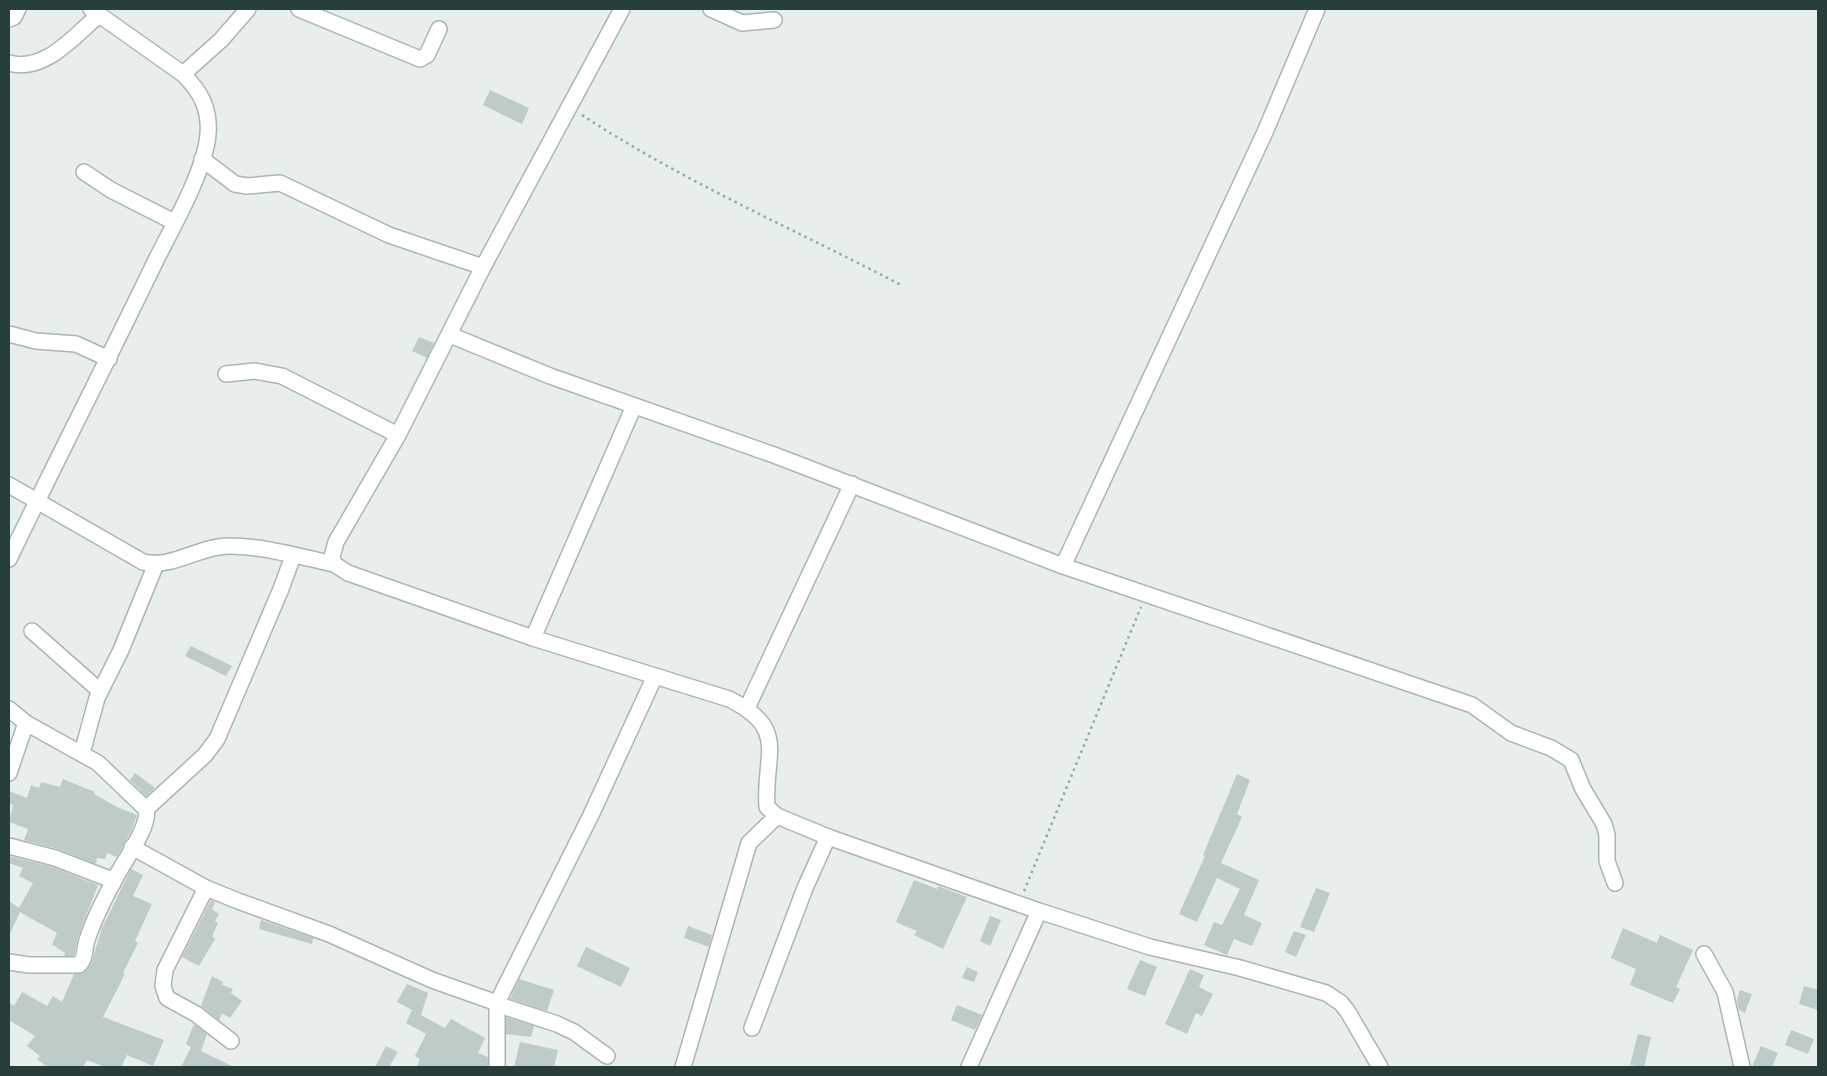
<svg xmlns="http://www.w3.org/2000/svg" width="1827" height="1076" viewBox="0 0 1827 1076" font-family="Manrope,sans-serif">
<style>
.building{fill:#bfcbc8}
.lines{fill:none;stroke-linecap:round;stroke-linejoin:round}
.minor-casing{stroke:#aab6b3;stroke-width:18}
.path{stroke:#8bada7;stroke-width:2.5;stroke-dasharray:2.5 4;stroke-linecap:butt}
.minor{stroke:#fff;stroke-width:15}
</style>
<rect width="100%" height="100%" fill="#e7eeec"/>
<g class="building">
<polygon points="490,90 529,108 522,124 483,105"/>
<polygon points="419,337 434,343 427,358 412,351"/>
<polygon points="191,646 232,666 226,676 185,656"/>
<polygon points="135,773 155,788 146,796 130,780"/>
<polygon points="1237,774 1250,780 1237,814 1242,817 1221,863 1259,880 1244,915 1262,923 1252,946 1234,939 1227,955 1204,945 1214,922 1222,925 1240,889 1217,878 1197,922 1179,914 1205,856 1203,855"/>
<polygon points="63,779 95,792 94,794 117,807 137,815 132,829 117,857 107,853 105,859 97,858 96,864 58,849 24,840 28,829 9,822 13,805 9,803 9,791 27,798 31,785 39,788 41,782 60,787"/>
<polygon points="9,856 52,867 98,885 78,937 74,956 64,956 65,953 52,944 57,933 20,912 9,936 9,901 19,908 33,883 19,876 23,868 9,863"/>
<polygon points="131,869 143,875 133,896 152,904 135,941 138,943 123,973 125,974 103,1017 164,1040 153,1066 127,1055 121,1067 105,1067 87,1060 83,1067 47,1067 37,1059 40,1056 27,1046 35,1036 9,1020 9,1002 14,1006 22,992 47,1006 53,996 62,1002 74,974 83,973 91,964 102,928"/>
<polygon points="914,880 937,889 938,886 967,897 943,949 914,935 917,931 896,922"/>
<polygon points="1316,888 1330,893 1314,932 1300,927"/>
<polygon points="211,900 215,902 212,909 219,914 215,921 218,923 212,936 215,939 199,966 182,957"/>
<polygon points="990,916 1001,920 990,946 980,941"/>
<polygon points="261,920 313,938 312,944 259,929"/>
<polygon points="688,926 712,935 709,947 684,938"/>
<polygon points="1623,928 1657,943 1660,935 1693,950 1676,987 1680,989 1673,1003 1630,985 1636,969 1611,958"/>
<polygon points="1294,931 1306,935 1296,957 1285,952"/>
<polygon points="586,947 630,968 621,987 577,966"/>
<polygon points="1140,960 1157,967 1145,996 1127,989"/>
<polygon points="967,967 978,972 974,982 962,978"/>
<polygon points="1190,969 1204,975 1199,987 1213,994 1202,1016 1196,1013 1187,1034 1165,1024"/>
<polygon points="212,976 223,982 222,985 233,989 231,993 242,1001 230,1018 222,1013 219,1020 201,1006"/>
<polygon points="519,979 554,990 547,1011 510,999"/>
<polygon points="407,984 428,993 421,1015 445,1028 451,1019 485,1038 478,1053 488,1057 488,1067 417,1067 420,1059 415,1056 426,1034 406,1023 412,1010 416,1012 397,1002"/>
<polygon points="1804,986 1818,990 1818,1010 1799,1004"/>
<polygon points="1740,990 1752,994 1745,1013 1739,1010 1737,1000"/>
<polygon points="957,1005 982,1015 975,1030 951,1020"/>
<polygon points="506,1017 534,1026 531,1037 506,1034"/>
<polygon points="194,1024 207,1034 201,1051 234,1067 181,1067 191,1047 186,1044"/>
<polygon points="1791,1030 1814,1039 1808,1054 1785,1045"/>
<polygon points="1638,1034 1651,1037 1644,1067 1630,1065"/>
<polygon points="520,1042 558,1050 554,1067 514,1067"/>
<polygon points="386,1046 398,1052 389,1067 375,1067"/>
<polygon points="1761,1046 1778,1053 1772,1067 1752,1067"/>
</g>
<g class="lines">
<defs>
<g id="minor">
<polyline points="299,9 420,59 427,55 439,29"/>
<path d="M622 9 483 267 398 435 336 542 332 557 334 564 348 573 533 638 729 699C790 729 763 755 767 807L777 816 828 837 1039 911 1150 947 1240 968 1326 993 1341 1003 1348 1012 1380 1067"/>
<polyline points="711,9 742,23 774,20"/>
<polyline points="9,19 14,17 18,9"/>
<path d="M9 63C45 73 74 36 99 15"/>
<polyline points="183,74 221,40 248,9"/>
<polyline points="202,159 235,184 247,186 280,183 389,235 483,267"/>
<polyline points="84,172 111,190 174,222"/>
<polyline points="9,334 36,341 76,344 109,359"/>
<polyline points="450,335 550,376 774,455 1063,566 1472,705 1511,733 1551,748 1571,760 1583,789 1604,824 1607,835 1607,861 1615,883"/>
<polyline points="226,374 255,371 282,376 398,435"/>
<path d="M9 485 143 562C172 569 199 546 229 546 264 546 300 557 334 564"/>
<path d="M9 559C57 459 108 360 156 260 173 226 205 171 208 134 210 109 201 92 183 74L91 9"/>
<polyline points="1063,566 1265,132 1317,9"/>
<polyline points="32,631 100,691"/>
<polyline points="533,638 634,406"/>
<polyline points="747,708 852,484"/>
<path d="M9 709 26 723 98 763 146 809C151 825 124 861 116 877 105 897 94 919 87 940 84 949 86 958 79 965H29L9 962"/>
<polyline points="82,753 97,698 121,650 156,564"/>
<polyline points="9,773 26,723"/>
<polyline points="146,809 205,755 217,739 281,589 293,556"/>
<polyline points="9,846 55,858 107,878 113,883"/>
<polyline points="132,847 206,888 238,901 329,934 432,980 497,1003"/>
<polyline points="206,888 165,970 163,986 167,998 196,1014 231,1041"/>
<polyline points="1704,954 1725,992 1742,1067"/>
<polyline points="499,1005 557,1024 574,1032 607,1056"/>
<polyline points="752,1028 805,888 828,837"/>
<polyline points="497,1067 497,1003 591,815 655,676"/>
<polyline points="683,1067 749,843 777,816"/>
<polyline points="969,1067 1039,911"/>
</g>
</defs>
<use href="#minor" class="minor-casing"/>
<g class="path">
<path d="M582 115C684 182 796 230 903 286"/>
<polyline points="1024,891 1141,607"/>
</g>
<use href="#minor" class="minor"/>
</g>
<rect width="1827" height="1076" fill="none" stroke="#283e3b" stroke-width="20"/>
</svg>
